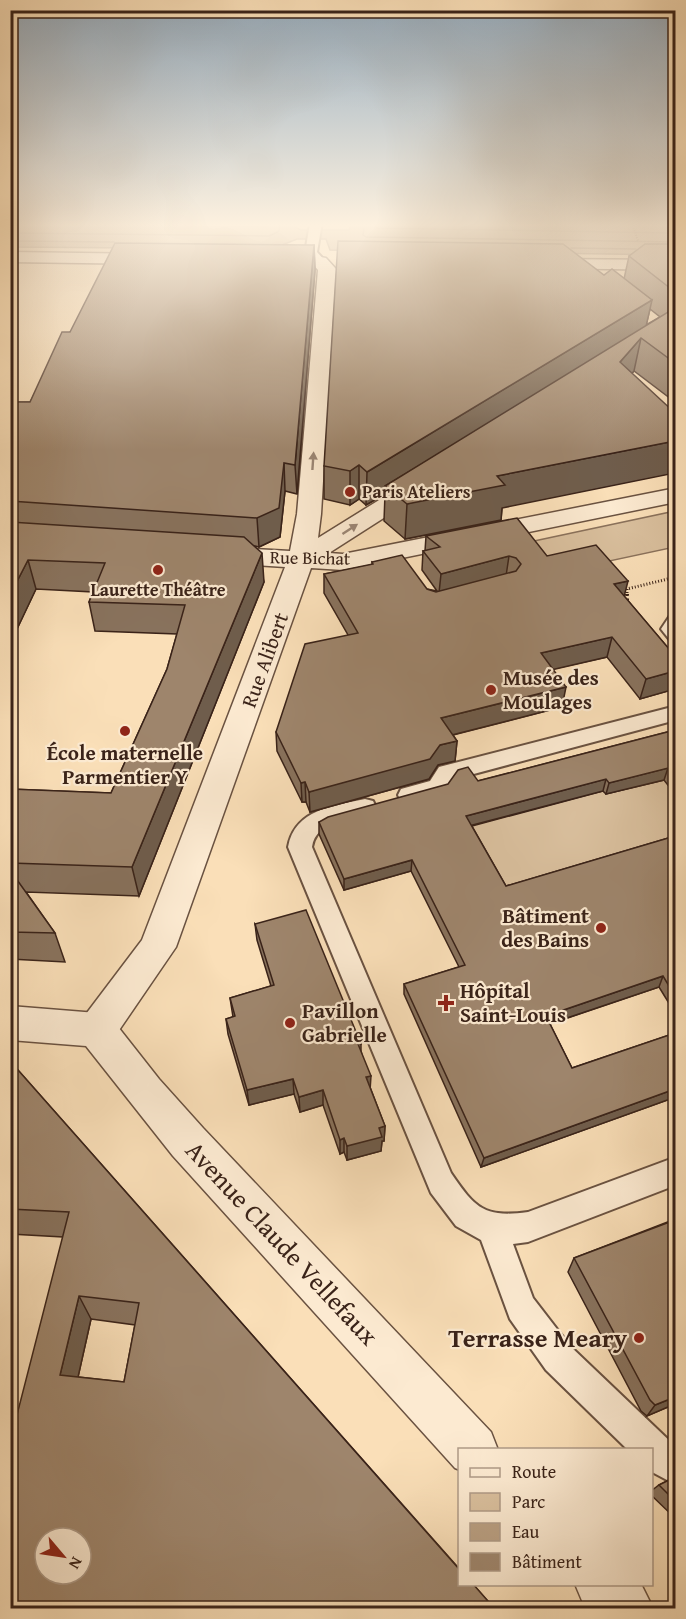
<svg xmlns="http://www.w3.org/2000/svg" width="686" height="1619" viewBox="0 0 686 1619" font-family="'Gentium Book Plus',serif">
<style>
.green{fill:#d9bf9d;stroke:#8a715b;stroke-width:1.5}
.water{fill:#b99f82;stroke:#866d58;stroke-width:1.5}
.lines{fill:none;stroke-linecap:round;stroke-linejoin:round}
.shore{stroke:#7a614e;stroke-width:1.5}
.service-casing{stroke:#6a5241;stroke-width:4}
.minor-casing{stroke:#6a5241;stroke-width:3}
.tertiary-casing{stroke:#6a5241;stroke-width:3}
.path-far2{stroke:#3a2319;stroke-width:2;stroke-dasharray:1 1.5;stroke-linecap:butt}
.path-far1{stroke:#3a2319;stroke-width:3;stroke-dasharray:1 2;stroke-linecap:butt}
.path{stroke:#3a2319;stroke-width:4;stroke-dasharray:1.5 3;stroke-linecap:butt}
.service{fill:#fcead1;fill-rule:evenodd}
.minor{fill:#fcead1;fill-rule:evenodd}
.tertiary{fill:#fcead1;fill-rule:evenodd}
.wall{fill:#88725d;stroke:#3a2319;stroke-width:1.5;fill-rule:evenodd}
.shaded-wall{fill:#6f5d4c;stroke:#3a2319;stroke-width:1.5}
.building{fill:#9e856c;stroke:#3a2319;stroke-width:1.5;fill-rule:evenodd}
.oneway{fill:#9b8675}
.poi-dot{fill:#8f2418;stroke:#fcead1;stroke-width:2}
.labels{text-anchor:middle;stroke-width:4.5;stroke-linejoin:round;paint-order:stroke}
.far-poi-label{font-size:18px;font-weight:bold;fill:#3a2319;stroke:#fcead1;text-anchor:start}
.far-street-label{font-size:18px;fill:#3a2319;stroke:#fcead1}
.street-label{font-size:21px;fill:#3a2319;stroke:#fcead1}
.poi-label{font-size:21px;font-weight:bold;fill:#3a2319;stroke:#fcead1;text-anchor:start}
.near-street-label{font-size:26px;fill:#3a2319;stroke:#fcead1}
.near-poi-label{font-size:26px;font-weight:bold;fill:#3a2319;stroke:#fcead1;text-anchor:end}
</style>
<rect width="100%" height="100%" fill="#fadfb8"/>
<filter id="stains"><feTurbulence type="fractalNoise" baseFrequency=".00333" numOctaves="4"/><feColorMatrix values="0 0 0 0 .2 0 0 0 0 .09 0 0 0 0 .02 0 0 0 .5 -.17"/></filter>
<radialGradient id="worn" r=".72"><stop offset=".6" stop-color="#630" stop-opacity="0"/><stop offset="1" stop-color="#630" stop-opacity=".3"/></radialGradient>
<g class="green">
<polygon points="675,511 675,547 544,575 520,544"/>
<polygon points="664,779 675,794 675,845 508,895 465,819 603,791 606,794"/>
</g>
<polygon class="water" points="11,223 288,223 301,230 349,230 351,223 676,224 675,255 330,250 326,239 297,239 272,249 11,247"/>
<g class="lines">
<g class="shore">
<polyline points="365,223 363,235 366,237 676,242"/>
<polyline points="374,223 377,228 676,233"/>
<polyline points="10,224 267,227 271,223"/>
<polyline points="10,233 269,236 279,231 280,223"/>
<polyline points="10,241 114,242"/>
<polyline points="571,248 636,249"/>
</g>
<defs>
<g id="service">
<polygon points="310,223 322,223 317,252 326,262 324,265 316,265 305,253"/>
<polygon points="676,615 676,641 669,639 661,629 669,617"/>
<polygon points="676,706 676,720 455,779 446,793 409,803 401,801 398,795 401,789 430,781 439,767"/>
<path d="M365 799 373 801 376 807 373 813C351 820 316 820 312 847L451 1173C475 1208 484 1218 528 1212L676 1157V1185L528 1242 513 1244 533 1298 570 1346 676 1447V1477L667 1480 652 1472V1450H628L546 1370 510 1319 481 1240 456 1226 431 1193 288 847C295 809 333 806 365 799Z"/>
</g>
<g id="minor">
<polygon points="10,252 153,254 159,255 162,259 159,263 153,264 10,262"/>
<polygon points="320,257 326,258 336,269 321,514 318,538 413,479 421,477 429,479 433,484 429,489 329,553 343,554 676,488 676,502 343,570 311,568 176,947 111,1042 97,1047 83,1042 77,1030 83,1018 142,940 285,567 219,563 210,561 206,555 210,549 219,547 290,551 297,514 318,270 311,262 314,258"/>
<polygon points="546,259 676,260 676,270 540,268 537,264 540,260"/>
</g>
<g id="tertiary">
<polygon points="10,1006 97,1013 111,1018 159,1079 203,1128 491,1432 498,1450 460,1450 460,1470 455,1468 173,1156 86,1046 10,1040"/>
<polygon points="575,1584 641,1584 653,1608 588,1608 583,1603"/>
</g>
</defs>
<use href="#service" class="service-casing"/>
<use href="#minor" class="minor-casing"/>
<use href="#tertiary" class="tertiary-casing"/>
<polyline class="path-far2" points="632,223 638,241"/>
<polyline class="path-far1" points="627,596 627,589 676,577"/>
<polyline class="path" points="627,594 627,604"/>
<use href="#service" class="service"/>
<use href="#minor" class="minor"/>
<use href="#tertiary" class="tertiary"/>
</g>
<g class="wall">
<path d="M675 244V402L634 371 502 508 501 520 405 539 384 521 385 494 366 505 359 499 350 505 324 499V466L604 275 624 279 629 256ZM650 309 660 317 646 325Z"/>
<polygon points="314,245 315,270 297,494 285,491 280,537 259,547 255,546 264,582 139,896 26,892 55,933 65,962 10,959 10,789 111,793 167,669 177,634 95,631 89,602 93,592 36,589 17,629 10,628 10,402 30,402 70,332"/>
<polygon points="426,536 547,556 624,596 675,656 675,689 640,699 607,657 553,669 562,707 453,735 457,741 455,761 438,765 429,779 310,812 306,802 302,802 277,751 276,732 348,635 324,593 324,574 372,565 372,562 427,589 437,591 422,570 423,551 425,551"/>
<polygon points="675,730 675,794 664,780 606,794 603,791 472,826 506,886 675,836 675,1013 659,987 550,1024 572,1068 675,1033 675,1103 673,1098 481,1167 404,994 404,984 459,967 411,871 344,890 319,834 319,822"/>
<polygon points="255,924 361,1044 361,1051 370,1087 385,1126 384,1141 382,1141 381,1151 347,1160 344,1152 340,1154 323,1105 300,1112 294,1094 249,1105 228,1034 226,1019 233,1017 230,998 271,986 257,940"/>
<path d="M10 1061 494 1608H10L63 1237 10 1234ZM91 1319 135 1325 124 1382 78 1377Z"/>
<polygon points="675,1219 675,1404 647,1416 641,1411 568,1272 574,1258"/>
<polygon points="675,1477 675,1518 651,1495 651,1491 659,1485"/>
</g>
<g class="shaded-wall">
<polygon points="314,245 315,270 297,494 295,465"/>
<polygon points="10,274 13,284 10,288"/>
<polygon points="652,300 645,331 385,486 385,494 366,505 367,472"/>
<polygon points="641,338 634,371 614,395 620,362"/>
<polygon points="675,441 675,473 502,508 501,520 405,539 407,504 497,476"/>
<polygon points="284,463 285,491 280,537 259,547 257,518"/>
<polygon points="359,465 359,499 350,505 350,471"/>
<polygon points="262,553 264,582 139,896 132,867"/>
<polygon points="509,556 506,576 439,593 441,574"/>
<polygon points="28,560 36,589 17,629 10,606 10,595"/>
<polygon points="628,581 623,601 614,584"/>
<polygon points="612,637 607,657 538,673 541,653"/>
<polygon points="675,671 675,689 640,699 646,679"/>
<polygon points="566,687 562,707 440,738 441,718"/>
<polygon points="457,741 455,761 438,765 429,779 310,812 309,792 440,745"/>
<polygon points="668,768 664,780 606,794 609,783"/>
<polygon points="606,779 603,791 465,827 466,816"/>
<polygon points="305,782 306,802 302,802 301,783"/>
<polygon points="412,860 411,871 344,890 344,879"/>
<polygon points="663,976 659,987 543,1026 546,1016"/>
<polygon points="371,1076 370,1091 366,1077"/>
<polygon points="293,1079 294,1094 249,1105 247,1090"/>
<polygon points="675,1089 675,1092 673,1098 481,1167 484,1158"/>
<polygon points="323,1090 323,1105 300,1112 299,1097"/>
<polygon points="385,1126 384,1141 382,1141 381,1151 347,1160 347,1146 379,1128"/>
<polygon points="344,1138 344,1152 340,1154 340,1140"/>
<polygon points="79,1296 91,1319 74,1395 60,1375"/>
<polygon points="675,1397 675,1404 647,1416 655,1405"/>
</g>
<g class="building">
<polygon points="338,241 563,244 604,275 612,269 652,300 367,472 359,465 350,471 324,466"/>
<polygon points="115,243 314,245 295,465 284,463 279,508 257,518 10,501 10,402 30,402 62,332 70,332"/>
<polygon points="645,244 675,244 675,292 629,256"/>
<polygon points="668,312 675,314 675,363 641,338 620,362 675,413 675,441 497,476 505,485 407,504 385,486"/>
<polygon points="517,518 547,556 596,545 628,581 614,584 675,656 675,671 646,679 612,637 541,653 566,687 441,718 457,741 440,745 430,759 309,792 305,782 301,783 276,732 305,644 358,633 324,574 373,564 372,562 402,555 427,589 436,592 516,571 521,564 516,558 509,556 441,574 423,551 440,547 426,536"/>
<polygon points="10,522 244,537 262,553 132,867 10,863 10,789 111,793 167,669 185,605 89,602 105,563 28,560 10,595"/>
<polygon points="675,730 675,779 668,768 609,783 606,779 466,816 506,886 675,836 675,996 663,976 546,1016 572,1068 675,1033 675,1089 484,1158 404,984 465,965 412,860 344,879 319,822 328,817 448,784 458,770 468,767 478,781"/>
<polygon points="10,870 55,933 10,932"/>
<polygon points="306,910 361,1044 358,1044 371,1076 366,1077 385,1126 379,1128 382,1137 347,1146 344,1138 340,1140 323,1090 299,1097 293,1079 247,1090 226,1019 235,1016 230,998 274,985 255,924"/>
<path d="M10 1061 459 1569V1584H473L494 1608H10V1442L69 1212 10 1209ZM79 1296 139 1303 124 1382 60 1375ZM45 1538H81V1574H45Z"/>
<polygon points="675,1220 675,1397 655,1405 650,1400 574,1258"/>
<polygon points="675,1477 675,1501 659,1485"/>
</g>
<defs><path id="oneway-solid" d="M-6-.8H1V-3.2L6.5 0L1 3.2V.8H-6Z" transform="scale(1.5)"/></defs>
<g class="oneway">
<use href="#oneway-solid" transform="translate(313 461) rotate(-86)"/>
<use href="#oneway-solid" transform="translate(350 529) rotate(-33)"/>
</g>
<linearGradient id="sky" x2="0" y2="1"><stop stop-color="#95acbf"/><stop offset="0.5" stop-color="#fdf1df"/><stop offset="1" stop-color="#fdf1df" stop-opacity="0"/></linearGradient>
<rect width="686" height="450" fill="url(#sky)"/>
<g class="poi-dot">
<circle cx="350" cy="492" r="6"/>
<circle cx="158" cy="570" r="6"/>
<circle cx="491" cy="690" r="6"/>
<circle cx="125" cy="731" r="6"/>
<circle cx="601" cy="928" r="6"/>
<path d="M443 994h6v6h6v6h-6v6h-6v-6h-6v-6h6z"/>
<circle cx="290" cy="1023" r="6"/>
<circle cx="639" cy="1338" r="6"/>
</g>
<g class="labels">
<g class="far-poi-label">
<text x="362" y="498">Paris Ateliers</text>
<text x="158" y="596" text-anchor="middle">Laurette Théâtre</text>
</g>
<g class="far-street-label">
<text transform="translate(310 558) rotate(1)" y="6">Rue Bichat</text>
</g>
<g class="street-label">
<text transform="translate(265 660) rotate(-70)" y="7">Rue Alibert</text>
</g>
<g class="poi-label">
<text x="503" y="685">Musée des<tspan x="503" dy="24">Moulages</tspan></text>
<text x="125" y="760" text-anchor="middle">École maternelle<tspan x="125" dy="24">Parmentier Y</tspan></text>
<text x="589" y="923" text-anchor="end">Bâtiment<tspan x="589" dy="24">des Bains</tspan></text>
<text x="460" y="998">Hôpital<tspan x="460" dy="24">Saint-Louis</tspan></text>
<text x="302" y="1018">Pavillon<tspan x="302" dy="24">Gabrielle</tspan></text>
</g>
<g class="near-street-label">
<text transform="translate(282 1243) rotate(47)" y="9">Avenue Claude Vellefaux</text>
</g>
<g class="near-poi-label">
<text x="627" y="1347">Terrasse Meary</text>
</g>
</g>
<rect width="686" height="1619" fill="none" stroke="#fadfb8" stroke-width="36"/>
<rect x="12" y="12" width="662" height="1595" fill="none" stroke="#3a2319" stroke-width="3"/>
<rect x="18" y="18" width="650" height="1583" fill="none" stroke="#3a2319" stroke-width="1.5"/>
<rect x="458" y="1448" width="195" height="138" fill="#fcead1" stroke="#ae9a87" stroke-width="1.5"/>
<rect x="470" y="1468" width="30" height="9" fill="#fcead1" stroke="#ae9a87" stroke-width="1.5"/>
<text x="512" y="1478" font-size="18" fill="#3a2319">Route</text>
<rect x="470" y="1493" width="30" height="18" fill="#d9bf9d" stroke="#ae9a87" stroke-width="1.5"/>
<text x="512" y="1508" font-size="18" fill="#3a2319">Parc</text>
<rect x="470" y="1523" width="30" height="18" fill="#b99f82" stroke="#ae9a87" stroke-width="1.5"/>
<text x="512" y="1538" font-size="18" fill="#3a2319">Eau</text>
<rect x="470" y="1553" width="30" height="18" fill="#9e856c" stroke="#ae9a87" stroke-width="1.5"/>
<text x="512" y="1568" font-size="18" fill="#3a2319">Bâtiment</text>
<g transform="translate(63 1556) rotate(119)"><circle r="28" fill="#fcead1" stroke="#ae9a87" stroke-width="1.5"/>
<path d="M0-4.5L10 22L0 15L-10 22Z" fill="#8f2418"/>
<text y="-9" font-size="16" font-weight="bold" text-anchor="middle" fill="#3a2319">N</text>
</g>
<rect width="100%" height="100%" filter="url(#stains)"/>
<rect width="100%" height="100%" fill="url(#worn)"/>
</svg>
